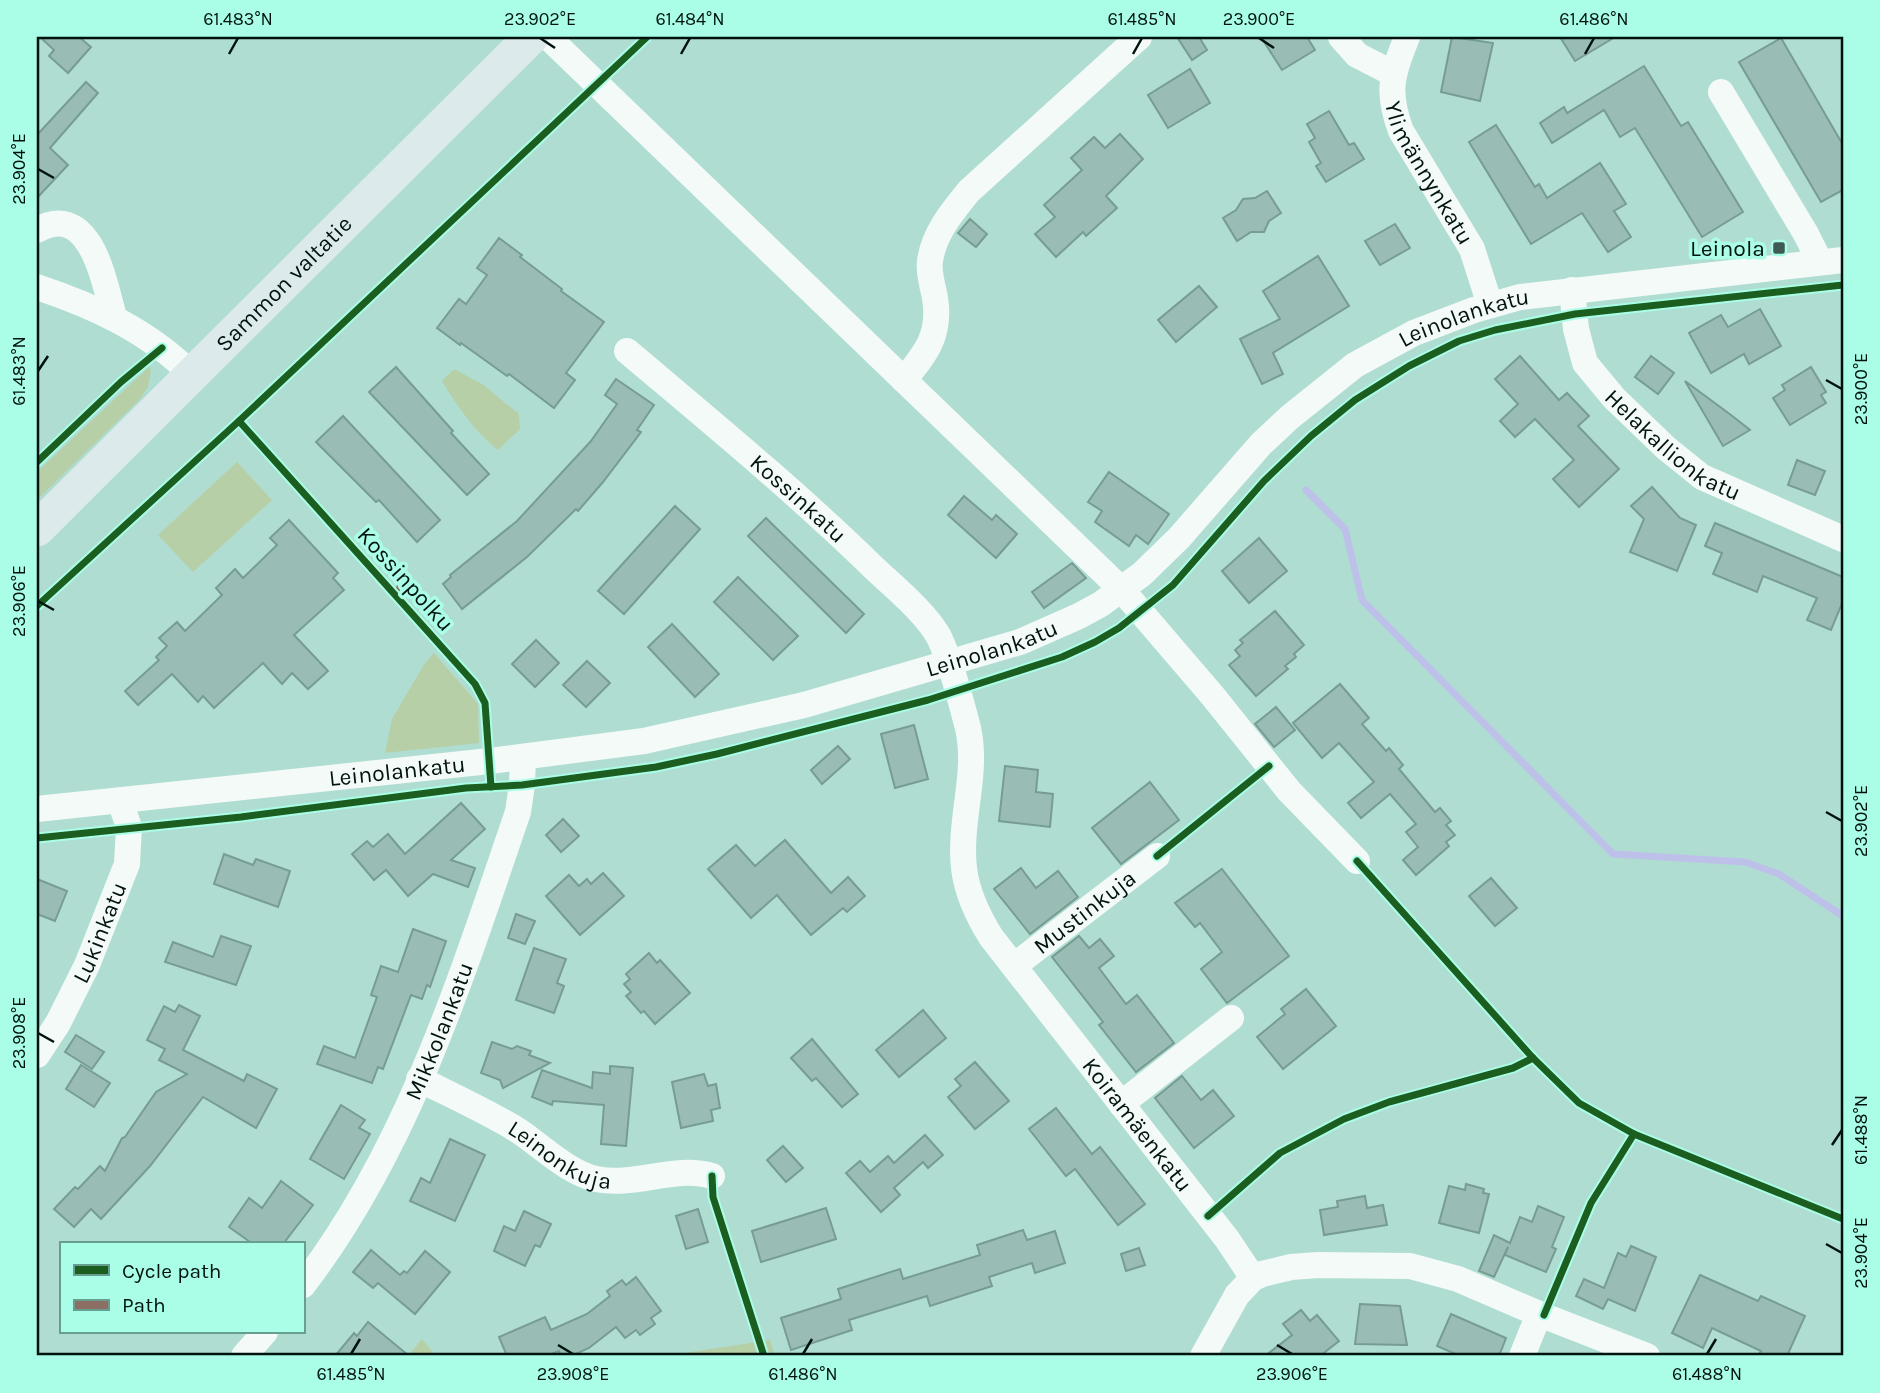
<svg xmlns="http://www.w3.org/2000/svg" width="1880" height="1393" viewBox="0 0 1880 1393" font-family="Karla,sans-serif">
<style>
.green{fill:#b6cfa7}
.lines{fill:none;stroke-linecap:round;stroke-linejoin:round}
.stream{stroke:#bdc1e9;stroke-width:7}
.building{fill:#99bdb4;stroke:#779c93;stroke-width:2}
.minor{stroke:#f3faf8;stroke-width:26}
.major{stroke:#ddeaeb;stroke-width:35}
.quiet{stroke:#8d6e63;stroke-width:5;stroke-dasharray:10 5;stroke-linecap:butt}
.cycleway-casing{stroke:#aafde6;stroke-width:11}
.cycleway{stroke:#1b5e20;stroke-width:7}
.ticks{fill:none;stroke:#00130e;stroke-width:2.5}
.poi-dot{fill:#3e5a52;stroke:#aafde6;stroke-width:2.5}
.labels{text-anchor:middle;stroke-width:7;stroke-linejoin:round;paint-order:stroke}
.street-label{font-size:23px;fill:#00130e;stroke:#aafde6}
.poi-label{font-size:23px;fill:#00130e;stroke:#aafde6;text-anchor:end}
.neatline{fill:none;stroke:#00130e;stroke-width:2.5}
.ticks-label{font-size:18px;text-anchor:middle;fill:#00130e}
</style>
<rect width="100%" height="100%" fill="#b0ddd1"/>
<g class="green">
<polygon points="149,367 151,371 148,387 140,399 37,500 37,472"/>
<path d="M454 369 482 384 519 414 520 429 498 450C475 432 457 406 442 381Z"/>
<polygon points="237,462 272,500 193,572 158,535"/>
<polygon points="434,653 478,704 479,743 385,753 392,719 425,663"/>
<polygon points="422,1339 436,1356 408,1356"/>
<polygon points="770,1340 775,1356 664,1356"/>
</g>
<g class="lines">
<polyline class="stream" points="1306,490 1345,529 1362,600 1613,854 1745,862 1779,874 1843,916"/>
</g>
<g class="building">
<polygon points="40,37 79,37 91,47 68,73 49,56 54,50"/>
<polygon points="1177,37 1199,37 1207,50 1192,60"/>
<polygon points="1261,37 1307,37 1315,50 1282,70"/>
<polygon points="1452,37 1493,43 1480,101 1441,92"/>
<polygon points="1560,37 1615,37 1575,61"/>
<polygon points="1781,38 1843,145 1843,190 1821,202 1739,62"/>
<polygon points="1644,66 1681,126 1688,122 1743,212 1702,237 1635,128 1620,137 1604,110 1552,143 1540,123 1564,107 1567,113"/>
<polygon points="1190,69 1210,103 1168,128 1148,95"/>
<polygon points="86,82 98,93 50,148 68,165 37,198 37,135"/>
<polygon points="1329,111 1349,145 1354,143 1364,159 1326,182 1316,166 1321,163 1309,142 1315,138 1307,124"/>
<polygon points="1496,125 1535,187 1539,184 1547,198 1600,163 1626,204 1614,211 1631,237 1608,252 1582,213 1531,244 1469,142"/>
<polygon points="1120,134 1143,159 1106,196 1117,208 1086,236 1083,232 1056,257 1035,234 1055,217 1044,205 1082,170 1071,158 1094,137 1105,148"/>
<polygon points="1267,191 1281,213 1269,221 1264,232 1251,232 1237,241 1223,218 1236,210 1243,199 1255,198"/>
<polygon points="970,219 987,234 976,247 958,233"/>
<polygon points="1395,224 1410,248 1380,265 1365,241"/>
<polygon points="499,238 522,255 520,257 562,289 561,291 604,322 566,373 575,380 554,408 509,374 507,376 461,343 460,345 437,328 459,299 466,304 487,275 477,268"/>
<polygon points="1318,256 1349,306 1273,353 1283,374 1262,384 1240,339 1280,319 1263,291"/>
<polygon points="1199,286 1217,307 1176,342 1158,320"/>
<polygon points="1760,309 1781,346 1749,364 1744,354 1711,373 1689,333 1721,315 1728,327"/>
<polygon points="1520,356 1559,400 1567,393 1589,416 1578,426 1619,469 1579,507 1553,479 1574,460 1535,419 1515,437 1500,421 1518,404 1495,379"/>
<polygon points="1651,356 1674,373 1658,394 1635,377"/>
<polygon points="396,367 453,431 451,433 489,474 467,495 369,392"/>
<polygon points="1811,367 1826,392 1821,395 1826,403 1790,425 1773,398 1785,390 1782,385"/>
<polygon points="616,379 654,405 637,430 641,432 603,482 578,511 576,509 527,557 462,609 443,584 451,577 450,575 517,521 591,441 617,404 605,395"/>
<polygon points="1685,381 1731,415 1750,430 1723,446"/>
<polygon points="343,416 440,520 417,542 379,500 376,502 316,442"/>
<polygon points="1797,460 1825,471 1815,495 1788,485"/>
<polygon points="1109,472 1169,514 1148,544 1136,535 1129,546 1095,522 1102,511 1088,502"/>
<polygon points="1652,487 1680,518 1696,525 1677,571 1630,552 1644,519 1631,506"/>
<polygon points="964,496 992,520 996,515 1017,534 996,558 948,515"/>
<polygon points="675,506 700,529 624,614 598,591"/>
<polygon points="766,518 864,614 846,633 748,536"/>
<polygon points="289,520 338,573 333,578 344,590 294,635 328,671 308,689 292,673 282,684 263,663 214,708 203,696 198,702 172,674 138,705 125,691 159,660 156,657 167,646 159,638 177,622 185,631 222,595 216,588 235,569 243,578 277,545 270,538"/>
<polygon points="1715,523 1843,577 1843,601 1831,630 1807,620 1817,598 1763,576 1757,592 1713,574 1722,553 1705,546"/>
<polygon points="1259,538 1287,571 1249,603 1222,571"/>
<polygon points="1072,563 1086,578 1044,608 1032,592"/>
<polygon points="738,577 798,636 773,660 714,602"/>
<polygon points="1275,611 1304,645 1294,654 1296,657 1285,666 1288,669 1256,696 1229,665 1240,656 1235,650 1243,643 1240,640"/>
<polygon points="672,624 719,674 695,697 648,647"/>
<polygon points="536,640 559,663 535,687 512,664"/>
<polygon points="587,661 610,683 586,707 563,685"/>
<polygon points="1340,684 1369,718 1362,724 1386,751 1389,748 1403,765 1399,769 1435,812 1440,808 1451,821 1446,825 1455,835 1446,842 1449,846 1416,875 1403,860 1418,847 1406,832 1416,824 1390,794 1361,818 1348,803 1374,782 1339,743 1322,758 1293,723"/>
<polygon points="1276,707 1295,730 1274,747 1255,724"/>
<polygon points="914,725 928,779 895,788 881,734"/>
<polygon points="838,746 850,759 822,784 811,770"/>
<polygon points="1005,766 1038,770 1036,792 1053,794 1050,827 999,821"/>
<polygon points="1150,782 1179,820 1121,864 1092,828"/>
<polygon points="461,803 485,829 451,860 475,868 468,887 433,874 408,896 386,870 374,880 352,854 367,841 373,847 388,834 405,854"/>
<polygon points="563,819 579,836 561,852 546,835"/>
<polygon points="785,840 831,893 848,877 865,896 847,912 843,908 811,935 777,895 751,918 708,869 736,845 755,866"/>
<polygon points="224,854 253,865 256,859 290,871 278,907 214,884"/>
<polygon points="1021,868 1036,888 1058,871 1078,897 1030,934 994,889"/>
<polygon points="1222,869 1289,956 1227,1003 1201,969 1222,952 1200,923 1195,927 1175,903"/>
<polygon points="603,873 624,896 580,935 546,896 569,875 579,886 587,879 591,884"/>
<polygon points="1491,878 1517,908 1495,926 1469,896"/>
<polygon points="37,879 67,891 55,921 37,914"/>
<polygon points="516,914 535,921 525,944 508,938"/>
<polygon points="413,929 446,941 430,987 427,985 422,999 411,995 383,1069 378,1067 372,1083 317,1064 324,1046 355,1058 377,997 371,995 381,966 398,972"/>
<polygon points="221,936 251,946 236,985 165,962 173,942 213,957"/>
<polygon points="1079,936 1089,948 1100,939 1114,956 1099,968 1126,1004 1137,995 1174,1043 1136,1072 1099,1025 1103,1022 1052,957"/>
<polygon points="534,948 566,959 557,983 564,986 554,1013 516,1000"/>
<polygon points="649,953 657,963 660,960 690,993 655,1024 644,1011 641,1013 626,996 631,992 624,984 630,979 626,974"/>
<polygon points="1306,989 1336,1026 1283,1069 1257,1037 1285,1014 1281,1009"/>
<polygon points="179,1005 200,1016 183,1050 244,1081 247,1074 277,1089 256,1128 203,1097 150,1166 101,1219 91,1209 74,1227 54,1209 75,1187 78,1189 100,1166 105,1171 122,1138 125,1137 156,1092 187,1074 159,1060 165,1049 147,1040 164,1006 175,1012"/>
<polygon points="923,1010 946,1038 899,1077 876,1050"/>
<polygon points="76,1035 104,1052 92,1069 65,1052"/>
<polygon points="812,1039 858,1094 842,1107 816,1078 812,1081 791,1058"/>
<polygon points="492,1042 512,1049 517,1046 531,1051 529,1055 550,1063 503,1088 500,1080 481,1073"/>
<polygon points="975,1062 1009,1101 975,1129 948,1097 961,1086 955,1079"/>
<polygon points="81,1065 110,1083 94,1107 66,1089"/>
<polygon points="610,1066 633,1068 626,1146 601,1144 604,1105 553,1101 552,1105 532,1097 542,1070 592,1088 593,1072 610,1074"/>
<polygon points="704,1074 708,1086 716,1084 720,1108 711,1110 713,1121 681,1128 672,1082"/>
<polygon points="1182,1076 1201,1100 1213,1090 1234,1116 1194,1148 1155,1098"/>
<polygon points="341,1105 365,1120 359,1128 370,1134 344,1179 310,1159"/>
<polygon points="1056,1108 1092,1154 1100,1147 1145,1204 1118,1225 1075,1169 1066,1176 1029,1129"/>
<polygon points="925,1135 943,1155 928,1168 923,1162 894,1188 900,1195 881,1212 846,1173 860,1161 870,1172 888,1156 894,1163"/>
<polygon points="450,1139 485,1155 455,1221 410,1201 421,1178 430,1183"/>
<polygon points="783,1146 803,1168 786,1182 767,1160"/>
<polygon points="281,1181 313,1205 283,1244 253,1244 229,1227 249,1198 262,1208"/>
<polygon points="1466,1184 1484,1189 1483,1193 1489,1194 1479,1233 1439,1223 1449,1186 1465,1190"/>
<polygon points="1365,1196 1367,1208 1383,1205 1387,1225 1324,1235 1320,1210 1338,1207 1337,1201"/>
<polygon points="1538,1206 1564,1217 1552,1247 1556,1249 1546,1272 1505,1255 1508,1247 1494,1277 1479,1271 1494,1235 1510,1243 1520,1217 1532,1222"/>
<polygon points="826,1208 836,1239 761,1262 752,1231"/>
<polygon points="698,1209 708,1242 686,1249 676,1216"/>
<polygon points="524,1211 551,1224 540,1247 535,1245 525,1266 494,1251 504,1226 515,1231"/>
<polygon points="1023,1230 1027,1240 1055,1231 1065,1263 1035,1273 1032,1263 989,1277 992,1286 930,1306 927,1296 849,1320 852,1330 791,1350 781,1318 841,1299 838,1289 900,1269 903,1279 980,1255 977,1245"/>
<polygon points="1631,1246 1656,1257 1635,1311 1608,1299 1603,1309 1576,1296 1584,1279 1604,1288 1618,1253 1626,1257"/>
<polygon points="1139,1248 1145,1265 1126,1271 1121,1254"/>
<polygon points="371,1250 400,1275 404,1271 407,1273 425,1251 450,1272 415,1314 378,1283 373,1288 353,1272"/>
<polygon points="1700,1275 1758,1301 1761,1296 1805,1316 1787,1356 1758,1356 1761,1351 1712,1328 1703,1348 1672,1333"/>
<polygon points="636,1277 661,1311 651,1318 655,1324 640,1335 636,1330 625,1338 616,1327 589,1348 571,1356 561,1356 559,1351 546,1356 507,1356 499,1337 545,1317 551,1330 587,1314 610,1296 607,1291 622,1280 626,1285"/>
<polygon points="1360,1304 1400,1306 1407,1345 1355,1344"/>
<polygon points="1301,1310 1310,1321 1317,1315 1339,1341 1320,1356 1265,1356 1292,1335 1283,1324"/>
<polygon points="1451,1314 1506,1338 1499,1356 1460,1356 1437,1346"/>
<polygon points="368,1322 391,1341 409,1356 335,1356 354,1333 357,1336"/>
</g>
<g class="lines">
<g class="minor">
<polyline points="548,37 1122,590 1212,695 1289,791 1357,861"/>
<polyline points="1341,37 1357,55 1394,74"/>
<path id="s1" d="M1407 37C1392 75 1386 91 1401 131L1472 249 1490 305"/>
<polyline points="1721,92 1806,234 1820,262"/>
<path d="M37 230C91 200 104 282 114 317"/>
<path d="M37 287C94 306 149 331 192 375"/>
<path id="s2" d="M1572 290 1576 329 1585 363 1614 398 1666 448 1702 477 1843 539"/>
<path id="s3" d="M627 351C711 422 795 491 874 568 894 587 926 613 939 637 952 665 960 698 968 728 973 751 971 773 968 796 960 856 958 884 991 937L1227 1239 1253 1278 1262 1274 1291 1267 1318 1265 1410 1266 1458 1279 1539 1314 1647 1356"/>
<path d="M904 380C926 353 941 335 935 298 933 287 928 272 930 261 934 233 952 212 969 191L1139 37"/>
<path id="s4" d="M37 809 490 761 644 741 804 705 1020 642 1079 616 1101 604 1142 574 1179 538 1261 444 1290 417 1355 365 1414 333 1474 310 1520 297 1843 260"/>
<path id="s5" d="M1014 966 1157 856"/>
<path id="s6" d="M37 1055 58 1023 87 965 127 864 129 827 120 801"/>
<path id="s7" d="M419 1079C451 1095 484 1110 514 1128 540 1144 566 1172 596 1179 635 1187 674 1165 712 1176"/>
<polyline points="1121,1104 1231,1018"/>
<path id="s8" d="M303 1285C409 1147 462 975 518 812L522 785 523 757"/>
<polyline points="244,1356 265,1332"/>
<polyline points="1203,1356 1237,1295 1253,1278"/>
<polyline points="1522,1356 1539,1314"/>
</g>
<path class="major" id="s9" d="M37 529 531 37"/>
<polyline class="quiet" points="395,595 405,575"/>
<defs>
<g id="cycleway">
<polyline points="239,421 475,684 485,703 491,787"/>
<polyline points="37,462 121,382 162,348"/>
<polyline points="37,606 239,421 647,37"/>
<polyline points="37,838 241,817 466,788 522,785 656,767 717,754 928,700 1062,657 1095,642 1119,628 1173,585 1264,481 1311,436 1355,400 1409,366 1459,341 1495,330 1575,314 1843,285"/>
<polyline points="1157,856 1269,766"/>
<polyline points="1357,861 1533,1058 1579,1103 1634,1134 1843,1219"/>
<polyline points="712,1176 713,1197 764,1356"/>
<polyline points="1208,1216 1280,1153 1344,1119 1389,1102 1513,1068 1533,1058"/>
<polyline points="1544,1315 1591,1203 1634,1134"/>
</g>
</defs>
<use href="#cycleway" class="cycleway-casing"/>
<use href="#cycleway" class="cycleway"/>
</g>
<path class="ticks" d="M540 38 555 48M1259 38 1274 48M229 54 238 38M681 54 690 38M1133 54 1142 38M1585 54 1594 38M38 169 54 178M38 371 48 356M1826 380 1842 389M38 601 54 610M1826 812 1842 821M38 1033 54 1042M1832 1145 1842 1130M1826 1244 1842 1253M558 1345 573 1354M1277 1345 1292 1354M351 1354 360 1339M803 1354 812 1339M1707 1354 1716 1339"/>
<rect class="poi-dot" x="1772" y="241" width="14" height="14" rx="3.5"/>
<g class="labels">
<g class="street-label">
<text dy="8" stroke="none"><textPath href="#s1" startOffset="147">Ylimännynkatu</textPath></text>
<text dy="8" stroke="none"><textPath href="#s9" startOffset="348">Sammon valtatie</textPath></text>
<text dy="8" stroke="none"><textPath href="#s4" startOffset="1559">Leinolankatu</textPath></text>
<text dy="8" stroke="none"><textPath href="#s2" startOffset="196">Helakallionkatu</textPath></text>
<text dy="8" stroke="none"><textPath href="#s3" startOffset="226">Kossinkatu</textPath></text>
<text transform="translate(406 579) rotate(48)" y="8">Kossinpolku</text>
<text dy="8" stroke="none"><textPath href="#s4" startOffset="971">Leinolankatu</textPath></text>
<text dy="8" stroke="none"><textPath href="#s4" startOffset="362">Leinolankatu</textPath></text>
<text dy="8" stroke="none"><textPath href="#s5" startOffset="89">Mustinkuja</textPath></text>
<text dy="8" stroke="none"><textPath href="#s6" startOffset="138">Lukinkatu</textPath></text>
<text dy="8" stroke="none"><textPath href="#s8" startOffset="289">Mikkolankatu</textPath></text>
<text dy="8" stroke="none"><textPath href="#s3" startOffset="973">Koiramäenkatu</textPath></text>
<text dy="8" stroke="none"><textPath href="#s7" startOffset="161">Leinonkuja</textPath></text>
</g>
<g class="poi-label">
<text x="1765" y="256">Leinola</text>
</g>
</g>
<rect width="1880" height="1393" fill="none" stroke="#aafde6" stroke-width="77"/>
<rect x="60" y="1242" width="245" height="91" fill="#aafde6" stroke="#669f90" stroke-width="2"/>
<rect x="74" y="1265" width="35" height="10" fill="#1b5e20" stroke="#669f90" stroke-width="2"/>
<text x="122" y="1278" font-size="21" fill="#00130e">Cycle path</text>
<rect x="74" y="1300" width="35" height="10" fill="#8d6e63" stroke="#669f90" stroke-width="2"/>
<text x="122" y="1312" font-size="21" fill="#00130e">Path</text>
<rect x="38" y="38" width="1804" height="1316" class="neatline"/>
<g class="ticks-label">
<text x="238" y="25">61.483°N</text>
<text x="540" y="25">23.902°E</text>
<text x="690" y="25">61.484°N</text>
<text x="1142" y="25">61.485°N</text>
<text x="1259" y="25">23.900°E</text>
<text x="1594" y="25">61.486°N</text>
<text transform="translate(19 169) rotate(-90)" y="6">23.904°E</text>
<text transform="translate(19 371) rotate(-90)" y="6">61.483°N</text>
<text transform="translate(1861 389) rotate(-90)" y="6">23.900°E</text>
<text transform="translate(19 601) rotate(-90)" y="6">23.906°E</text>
<text transform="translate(1861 821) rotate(-90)" y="6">23.902°E</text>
<text transform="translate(19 1033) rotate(-90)" y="6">23.908°E</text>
<text transform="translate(1861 1130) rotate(-90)" y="6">61.488°N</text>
<text transform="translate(1861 1253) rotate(-90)" y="6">23.904°E</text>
<text x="351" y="1380">61.485°N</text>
<text x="573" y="1380">23.908°E</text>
<text x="803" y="1380">61.486°N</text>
<text x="1292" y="1380">23.906°E</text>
<text x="1707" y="1380">61.488°N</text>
</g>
</svg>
